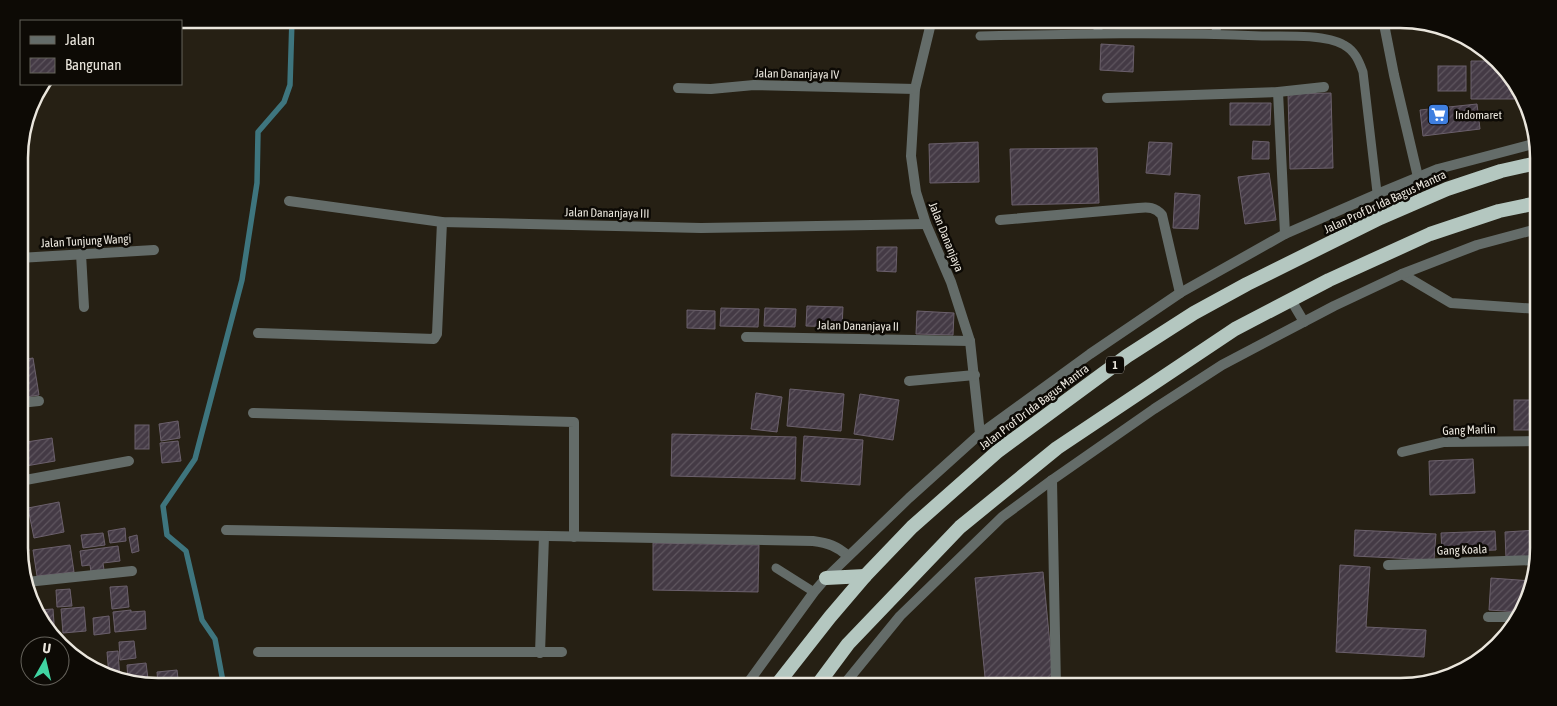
<svg xmlns="http://www.w3.org/2000/svg" width="1557" height="706" viewBox="0 0 1557 706" font-family="'Asap Condensed',sans-serif">
<style>
.lines{fill:none;stroke-linecap:round;stroke-linejoin:round}
.stream{stroke:#3e757e;stroke-width:5.5}
.building{fill:url(#building-hatch);stroke:#6b606c}
.service{stroke:#646c69;stroke-width:9}
.minor{stroke:#646c69;stroke-width:10}
.tertiary{stroke:#646c69;stroke-width:10}
.trunk{stroke:#b4c7c0;stroke-width:14}
.labels{text-anchor:middle;stroke-width:5;stroke-linejoin:round;paint-order:stroke}
.shield{fill:#0d0a05;stroke:#a8a49c;stroke-width:1}
.shield-label{font-size:11px;font-weight:bold;fill:#eae6dd}
.street-label{font-size:12px;fill:#eae6dd;stroke:#0d0a05}
.poi-label{font-size:12px;fill:#eae6dd;stroke:#0d0a05;text-anchor:start}
.rim{fill:none;stroke:#eae6dd;stroke-width:2.5}
</style>
<defs>
<pattern id="building-hatch" width="6" height="6" patternUnits="userSpaceOnUse" patternTransform="scale(1.25)"><rect width="6" height="6" fill="#443a45"/><path d="M-1 1l2-2M0 6l6-6M5 7l2-2" fill="none" stroke="#5f565f"/></pattern>
</defs>
<rect width="100%" height="100%" fill="#262014"/>
<g class="lines">
<polyline class="stream" points="224,687 215,639 202,620 186,551 167,535 163,506 195,459 242,280 257,183 258,132 284,102 290,85 292,19"/>
</g>
<g class="building">
<polygon points="815,19 855,19 855,28 815,27"/>
<polygon points="1101,44 1134,46 1133,72 1100,70"/>
<polygon points="1471,61 1494,61 1510,73 1520,99 1471,99"/>
<rect x="1438" y="66" width="28" height="25"/>
<polygon points="1331,93 1333,168 1290,169 1288,94"/>
<polygon points="1230,103 1271,103 1270,125 1230,125"/>
<polygon points="1477,104 1480,129 1423,136 1420,110"/>
<polygon points="1253,141 1269,142 1269,159 1252,159"/>
<polygon points="978,142 979,182 930,183 929,144"/>
<polygon points="1149,142 1172,143 1170,175 1146,173"/>
<polygon points="1097,148 1099,203 1012,205 1010,149"/>
<polygon points="1269,173 1276,220 1245,224 1238,177"/>
<polygon points="1175,193 1200,195 1198,229 1173,228"/>
<polygon points="877,247 897,247 896,272 877,271"/>
<polygon points="807,306 843,307 842,327 806,326"/>
<polygon points="721,308 759,309 758,327 720,326"/>
<polygon points="765,308 796,309 795,327 764,326"/>
<polygon points="687,310 715,311 715,329 687,328"/>
<polygon points="917,311 954,313 953,335 916,334"/>
<polygon points="33,358 39,395 20,398 20,360"/>
<polygon points="790,389 844,394 841,431 787,426"/>
<polygon points="756,393 782,397 777,432 751,429"/>
<polygon points="860,394 899,400 893,440 854,434"/>
<rect x="1514" y="400" width="24" height="30"/>
<polygon points="178,421 180,438 161,441 159,424"/>
<rect x="135" y="425" width="14" height="24"/>
<polygon points="672,434 796,437 795,479 671,476"/>
<polygon points="804,436 863,440 860,485 801,481"/>
<polygon points="52,438 55,461 20,467 20,443"/>
<polygon points="178,441 181,461 162,463 160,443"/>
<polygon points="1473,459 1475,493 1430,495 1429,461"/>
<polygon points="59,502 64,532 34,538 28,508"/>
<polygon points="125,528 126,541 110,543 108,531"/>
<polygon points="1355,530 1436,534 1434,560 1354,556"/>
<polygon points="1538,530 1536,558 1506,559 1505,532"/>
<polygon points="1495,531 1496,550 1442,552 1441,533"/>
<polygon points="103,533 105,545 83,548 81,535"/>
<polygon points="26,534 29,551 20,552 20,535"/>
<polygon points="137,535 139,551 132,553 129,537"/>
<polygon points="653,543 759,545 758,592 653,590"/>
<polygon points="70,545 74,572 37,576 33,550"/>
<polygon points="118,546 120,561 103,563 104,570 91,572 90,565 82,566 80,551"/>
<polygon points="29,564 31,580 26,580 20,565"/>
<polygon points="1340,565 1370,567 1366,627 1426,630 1424,657 1336,652"/>
<polygon points="1043,572 1054,686 986,687 975,578"/>
<polygon points="1491,578 1532,581 1528,602 1519,612 1489,610"/>
<polygon points="127,586 129,607 112,609 110,587"/>
<polygon points="70,589 72,606 57,607 56,590"/>
<polygon points="84,607 86,631 63,633 61,609"/>
<polygon points="53,609 55,637 52,637 48,633 38,610"/>
<polygon points="131,610 131,612 145,611 146,629 115,632 113,612"/>
<polygon points="109,616 110,633 94,635 93,618"/>
<polygon points="134,641 136,658 120,660 119,642"/>
<polygon points="118,651 120,680 109,677 107,652"/>
<polygon points="146,663 148,679 128,681 127,665"/>
<polygon points="177,670 179,687 158,687 148,685 158,684 157,672"/>
</g>
<g class="lines">
<g class="service">
<polyline points="1098,19 1098,33"/>
<polyline points="1216,34 1217,19"/>
<path d="M980 36C1074 34 1168 32 1262 36 1283 36 1326 34 1344 45 1355 51 1359 61 1363 72L1380 218"/>
<polyline points="776,568 814,592"/>
</g>
<g class="minor">
<polyline points="932,19 915,89 911,156 916,192 926,224 951,282 970,341 980,434"/>
<polyline points="1383,19 1394,75 1418,177"/>
<polyline points="678,88 711,89 754,85 915,89"/>
<polyline points="1278,92 1285,234"/>
<polyline points="1107,98 1278,92 1324,87"/>
<polyline points="289,201 442,222 701,228 926,224"/>
<path d="M1000 220 1138 208C1149 207 1155 207 1162 215L1180 293"/>
<polyline points="81,254 84,307"/>
<polyline points="19,258 154,250"/>
<polyline points="1402,274 1451,303 1538,309"/>
<polyline points="258,333 434,339 437,334 442,222"/>
<polyline points="746,337 970,341"/>
<polyline points="909,381 975,375"/>
<polyline points="20,403 39,401"/>
<polyline points="253,413 574,422 574,537"/>
<polyline points="1402,452 1444,442 1538,441"/>
<polyline points="1052,480 1056,687"/>
<polyline points="20,481 129,461"/>
<path d="M226 530 813 541C828 543 837 546 848 556"/>
<polyline points="1388,565 1536,560"/>
<polyline points="27,582 132,571"/>
<polyline points="1488,617 1515,617"/>
<polyline points="258,652 562,652"/>
<polyline points="540,653 544,536"/>
</g>
<g class="tertiary">
<polyline points="1291,300 1304,322"/>
<polyline points="745,687 814,592 826,578 909,498 980,434 1090,354 1180,293 1285,234 1377,194 1438,169 1537,143"/>
<polyline points="842,687 900,616 1002,517 1052,480 1154,409 1222,365 1334,306 1402,274 1477,245 1537,229"/>
</g>
<g class="trunk">
<polyline points="826,578 865,576"/>
<polyline points="775,687 830,617 865,576 912,527 998,451 1127,356 1194,313 1247,284 1380,218 1447,189 1501,171 1537,163"/>
<polyline points="816,687 848,644 960,527 1057,448 1235,329 1329,280 1430,234 1499,211 1537,203"/>
</g>
</g>
<defs>
<symbol id="supermarket-square" viewBox="-11 -11 22 22"><rect x="-9" y="-9" width="18" height="18" rx="4" fill="#3f7fe0" stroke="#0d0a05"/><path d="M-6-5.5h2.5l.6 2H6L4.5 2H-2.5L-4.4-4H-6ZM-1.5 3.2a1.3 1.3 0 1 0 .1 0ZM3 3.2a1.3 1.3 0 1 0 .1 0Z" fill="#fff"/></symbol>
</defs>
<g fill-rule="evenodd">
<use href="#supermarket-square" x="1426" y="102" width="25" height="25"/>
</g>
<g class="labels">
<rect class="shield" x="1106" y="356.5" width="18" height="17" rx="4"/>
<g class="shield-label">
<text x="1115" y="369">1</text>
</g>
<g class="street-label">
<text transform="translate(797 74) rotate(1)" y="4">Jalan Dananjaya IV</text>
<text transform="translate(1385 202) rotate(-25)" y="4">Jalan Prof Dr Ida Bagus Mantra</text>
<text transform="translate(607 213) rotate(1)" y="4">Jalan Dananjaya III</text>
<text transform="translate(946 237) rotate(68)" y="4">Jalan Dananjaya</text>
<text transform="translate(86 241) rotate(-3)" y="4">Jalan Tunjung Wangi</text>
<text transform="translate(858 326) rotate(1)" y="4">Jalan Dananjaya II</text>
<text transform="translate(1034 407) rotate(-37)" y="4">Jalan Prof Dr Ida Bagus Mantra</text>
<text transform="translate(1469 430) rotate(-2)" y="4">Gang Marlin</text>
<text transform="translate(1462 550) rotate(-2)" y="4">Gang Koala</text>
</g>
<g class="poi-label">
<text x="1455" y="119">Indomaret</text>
</g>
</g>
<path d="M0 0H1557V706H0ZM158 28H1400A130 130 0 0 1 1530 158V548A130 130 0 0 1 1400 678H158A130 130 0 0 1 28 548V158A130 130 0 0 1 158 28Z" fill="#0d0a05" fill-rule="evenodd"/>
<path class="rim" d="M158 28H1400A130 130 0 0 1 1530 158V548A130 130 0 0 1 1400 678H158A130 130 0 0 1 28 548V158A130 130 0 0 1 158 28Z"/>
<rect x="20" y="20" width="162" height="65" fill="#0d0a05" stroke="#65625b"/>
<rect x="30" y="36" width="25" height="8" fill="#646c69" stroke="#65625b"/>
<text x="65" y="45" font-size="15" fill="#eae6dd">Jalan</text>
<rect x="30" y="58" width="25" height="15" fill="url(#building-hatch)" stroke="#65625b"/>
<text x="65" y="70" font-size="15" fill="#eae6dd">Bangunan</text>
<g transform="translate(45 661) rotate(8)"><circle r="24" fill="#0d0a05" stroke="#65625b"/>
<path d="M0-4L9 19L0 12L-9 19Z" fill="#40d4a2"/>
<text y="-8" font-size="14" font-weight="bold" text-anchor="middle" fill="#eae6dd">U</text>
</g>
</svg>
